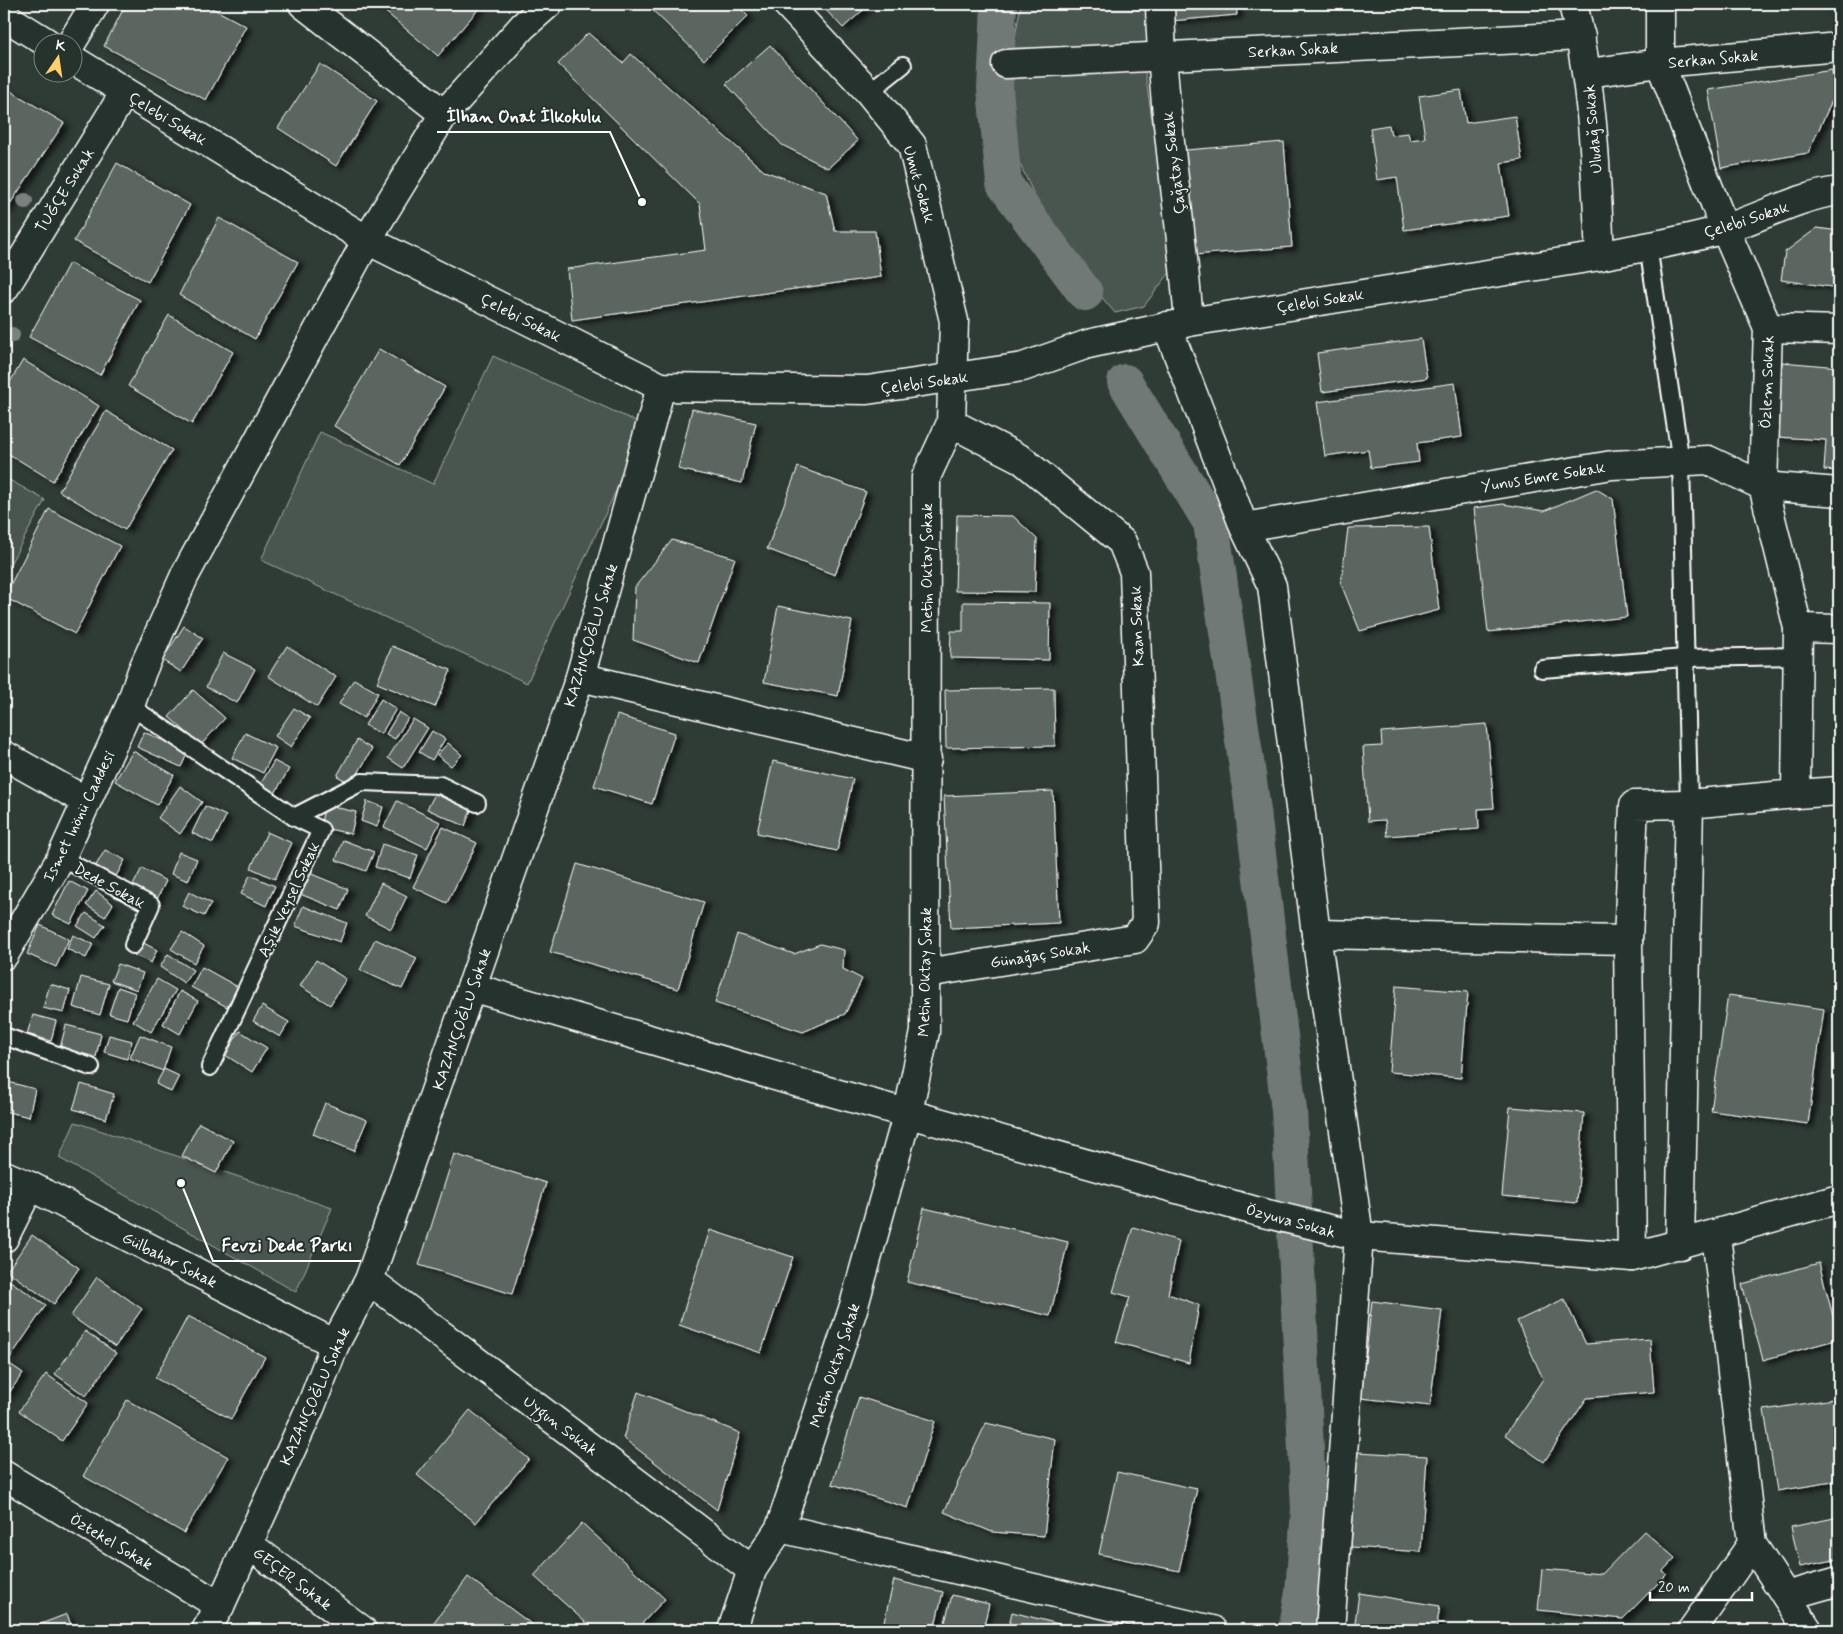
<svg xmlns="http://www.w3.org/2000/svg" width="1843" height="1634" viewBox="0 0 1843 1634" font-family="Mynerve,sans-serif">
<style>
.green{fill:#4a544f;stroke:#a4aaa7}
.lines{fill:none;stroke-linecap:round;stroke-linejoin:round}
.canal{stroke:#707975;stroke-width:36}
.building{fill:#5b6661;stroke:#fff;filter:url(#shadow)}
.service-casing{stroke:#fff;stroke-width:20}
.minor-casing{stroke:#fff;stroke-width:31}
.tertiary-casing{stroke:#fff;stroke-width:31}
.service{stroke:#26332d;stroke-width:16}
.minor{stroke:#26332d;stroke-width:28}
.tertiary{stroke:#26332d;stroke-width:28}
.tree{fill:#7a817e}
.labels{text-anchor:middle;stroke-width:4;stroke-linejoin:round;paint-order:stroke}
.street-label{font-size:16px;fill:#fff;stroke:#26332d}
.leader{fill:none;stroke:#fff;stroke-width:2}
.callout-dot{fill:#fff;stroke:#26332d;stroke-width:2}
.callout-label{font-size:18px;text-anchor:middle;font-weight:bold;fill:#fff;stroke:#26332d;stroke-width:4;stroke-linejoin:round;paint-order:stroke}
</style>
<defs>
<filter id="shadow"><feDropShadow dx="5.5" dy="3" stdDeviation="2.5" flood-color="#0009"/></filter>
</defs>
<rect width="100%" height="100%" fill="#2f3b35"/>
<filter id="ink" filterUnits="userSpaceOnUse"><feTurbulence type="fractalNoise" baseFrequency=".02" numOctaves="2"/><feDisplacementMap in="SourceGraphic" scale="10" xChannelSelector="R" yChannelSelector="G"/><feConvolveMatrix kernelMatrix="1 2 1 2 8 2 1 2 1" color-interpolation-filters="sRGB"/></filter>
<g filter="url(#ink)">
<g class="green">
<polygon points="1021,4 1152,4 1152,49 1013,48"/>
<polygon points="1144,66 1174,267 1144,306 1115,313 1088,281 1037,201 1011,145 1000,80"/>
<polygon points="493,356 646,426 527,683 261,560 320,432 433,484"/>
<polygon points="4,477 45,500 9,566 4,563"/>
<polygon points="75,1122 332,1208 296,1292 59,1158"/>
</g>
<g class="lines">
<g class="canal">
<polyline points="999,4 995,89 1004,184 1085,293"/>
<polyline points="1125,382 1211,523 1251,795 1289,1110 1309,1509 1303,1593 1296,1630"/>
</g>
</g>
<g class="building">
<polygon points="126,4 204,4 246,26 206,100 104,46"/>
<polygon points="376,4 483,4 438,56"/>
<polygon points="646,4 736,4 748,16 704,60"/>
<polygon points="820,4 870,4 843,28"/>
<polygon points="1169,4 1236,4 1237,15 1171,21"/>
<polygon points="1323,4 1360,4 1323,6"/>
<polygon points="1814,4 1839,4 1839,9"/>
<polygon points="588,33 623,63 631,54 764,171 826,193 835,231 875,231 881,277 572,320 567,269 706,250 700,204 558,64"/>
<polygon points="770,45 858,141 828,168 782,145 726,84"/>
<polygon points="320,64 377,101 336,166 278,128"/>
<polygon points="1832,70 1836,92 1808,153 1721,168 1708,90"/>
<polygon points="4,87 64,123 4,213"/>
<polygon points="1461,90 1466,123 1515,116 1522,160 1501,163 1509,216 1404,230 1397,177 1377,180 1370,128 1389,125 1391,135 1408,133 1410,140 1425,138 1419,96"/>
<polygon points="1284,142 1292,247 1194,255 1186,150"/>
<polygon points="117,163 190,205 148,282 74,241"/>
<polygon points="219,218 298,262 255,339 179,295"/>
<polygon points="1817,228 1839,231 1839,288 1781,280 1785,252"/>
<polygon points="69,263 140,300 100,375 29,337"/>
<polygon points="169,315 233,352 192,424 128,386"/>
<polygon points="1421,339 1427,378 1322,392 1317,353"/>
<polygon points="379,349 445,387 400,465 334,426"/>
<polygon points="23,360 99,406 53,481 4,451 4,392"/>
<polygon points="1782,362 1839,367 1839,471 1824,470 1826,440 1776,437"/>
<polygon points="1455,383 1462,437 1417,443 1419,462 1371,468 1368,450 1325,456 1317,402"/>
<polygon points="692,409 756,423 742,483 678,469"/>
<polygon points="106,411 172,450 125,530 59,491"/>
<polygon points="798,467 866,492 835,575 767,549"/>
<polygon points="1596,489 1613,499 1627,617 1488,632 1474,508 1503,504 1544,511"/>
<polygon points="49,509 120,546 75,634 4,597"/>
<polygon points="957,515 1013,516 1037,539 1035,592 955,591"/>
<polygon points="1429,527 1439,610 1360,631 1341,584 1348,528"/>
<polygon points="672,540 735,558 699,663 633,640 635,587"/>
<polygon points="1839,546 1839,587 1835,586"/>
<polygon points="963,602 1050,603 1049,660 950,658 951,631 963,631"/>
<polygon points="778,606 852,621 838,696 764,682"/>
<polygon points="184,626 203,638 181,672 162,660"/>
<polygon points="287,646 336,677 317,707 268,676"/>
<polygon points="392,646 451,670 435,707 377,683"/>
<polygon points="223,653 255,669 237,703 206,687"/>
<polygon points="354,679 378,693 364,718 339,704"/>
<polygon points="1054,688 1055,746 946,748 945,690"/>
<polygon points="193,690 225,718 201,745 169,717"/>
<polygon points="381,699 396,709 381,734 365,725"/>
<polygon points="294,708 310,718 291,747 275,736"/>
<polygon points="399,712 408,718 395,739 386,734"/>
<polygon points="617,715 675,733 652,804 594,786"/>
<polygon points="413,719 428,728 403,768 388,758"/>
<polygon points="1487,724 1494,808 1478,809 1479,829 1387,836 1385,820 1368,821 1363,747 1382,746 1381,732"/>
<polygon points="432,731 445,739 432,760 419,752"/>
<polygon points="144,732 188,752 181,767 137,747"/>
<polygon points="245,733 276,748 263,773 232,758"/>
<polygon points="357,740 372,749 352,784 337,776"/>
<polygon points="448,743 462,755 451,766 437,755"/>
<polygon points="133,751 174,775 157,805 115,781"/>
<polygon points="274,761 289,769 274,795 259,787"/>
<polygon points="773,761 853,779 837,851 757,833"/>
<polygon points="180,786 202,802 180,834 158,818"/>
<polygon points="1053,791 1059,923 951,928 944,796"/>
<polygon points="435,794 471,810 465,826 427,809"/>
<polygon points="367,801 383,807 377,827 361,821"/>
<polygon points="397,801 440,822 427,848 384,827"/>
<polygon points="325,805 356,812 351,834 320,827"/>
<polygon points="205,806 226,816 213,843 192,833"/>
<polygon points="443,827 477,843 447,903 413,887"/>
<polygon points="267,832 292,843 275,879 251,868"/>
<polygon points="343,840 374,852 366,871 336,860"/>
<polygon points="382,844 418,855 410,878 375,867"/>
<polygon points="105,850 125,860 115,878 95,867"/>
<polygon points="179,852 197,859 188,881 171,874"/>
<polygon points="577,864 704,902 678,989 550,952"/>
<polygon points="142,868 166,881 155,903 130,891"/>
<polygon points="309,873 348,889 340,910 300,894"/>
<polygon points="250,875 275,886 266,906 241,894"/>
<polygon points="69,881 88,891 71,924 52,915"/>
<polygon points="381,883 407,896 391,929 365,916"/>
<polygon points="96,891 113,904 105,917 86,905"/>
<polygon points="189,892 211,903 204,916 182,906"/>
<polygon points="303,906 347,923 340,942 295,926"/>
<polygon points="86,913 105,925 96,938 77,926"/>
<polygon points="40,925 69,939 56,967 27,954"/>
<polygon points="182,932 204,946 194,963 171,949"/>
<polygon points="737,934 794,954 820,944 844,950 843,969 862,979 845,1014 803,1032 715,1003"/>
<polygon points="73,935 93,944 86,958 67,949"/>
<polygon points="375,939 417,958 402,989 360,970"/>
<polygon points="140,941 157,950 151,963 134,955"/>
<polygon points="168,954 193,970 184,983 160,967"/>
<polygon points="316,960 346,979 330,1005 300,986"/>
<polygon points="118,964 143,973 137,990 111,981"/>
<polygon points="202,967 238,987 227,1007 191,987"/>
<polygon points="81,977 109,984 100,1015 73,1007"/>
<polygon points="157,979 176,990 151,1032 133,1021"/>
<polygon points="50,984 70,990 64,1013 43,1008"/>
<polygon points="1396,986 1468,992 1461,1078 1389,1072"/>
<polygon points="118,987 135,993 127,1019 109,1014"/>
<polygon points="180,991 198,1001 180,1034 163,1024"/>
<polygon points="1728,995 1824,1009 1808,1124 1711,1111"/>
<polygon points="262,1006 289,1022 280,1037 253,1021"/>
<polygon points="33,1015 56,1021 51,1041 27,1034"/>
<polygon points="66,1025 101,1034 96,1057 60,1048"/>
<polygon points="240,1031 267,1048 252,1072 225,1055"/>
<polygon points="109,1035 132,1041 127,1059 104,1052"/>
<polygon points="140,1035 171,1047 163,1071 130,1058"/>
<polygon points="164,1069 179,1076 171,1092 156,1084"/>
<polygon points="4,1081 35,1089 29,1117 4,1111"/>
<polygon points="81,1084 114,1094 106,1119 73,1109"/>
<polygon points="325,1103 367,1120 354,1151 313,1134"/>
<polygon points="1510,1107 1584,1113 1577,1203 1502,1196"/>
<polygon points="199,1123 233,1141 216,1173 182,1156"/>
<polygon points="454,1154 546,1183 512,1294 419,1265"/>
<polygon points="924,1208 1068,1242 1050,1316 907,1282"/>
<polygon points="1133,1227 1179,1241 1168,1294 1199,1305 1189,1363 1116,1342 1130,1297 1113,1292"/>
<polygon points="710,1230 793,1257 761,1353 679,1325"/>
<polygon points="32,1235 79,1268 54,1304 7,1271"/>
<polygon points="1819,1263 1839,1339 1763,1360 1742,1284"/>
<polygon points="97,1277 142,1309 115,1347 71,1316"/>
<polygon points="10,1281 46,1305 10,1358 4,1353 4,1290"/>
<polygon points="1564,1299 1586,1344 1650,1339 1654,1392 1587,1398 1544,1462 1505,1435 1543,1379 1517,1321"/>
<polygon points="1372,1301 1442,1310 1430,1406 1361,1398"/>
<polygon points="188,1316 265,1357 231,1419 155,1378"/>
<polygon points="85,1331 116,1353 86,1396 55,1374"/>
<polygon points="4,1360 23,1373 4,1400"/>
<polygon points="46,1374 88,1403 62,1441 19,1411"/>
<polygon points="638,1392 740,1433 717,1510 623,1438"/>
<polygon points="859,1397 935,1421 908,1508 832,1484"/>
<polygon points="1839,1398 1839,1481 1777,1491 1764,1410"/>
<polygon points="127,1400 228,1457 184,1533 83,1476"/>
<polygon points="470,1410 529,1459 476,1523 417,1475"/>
<polygon points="986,1423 1055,1439 1044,1536 992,1532 944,1512"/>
<polygon points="1357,1452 1427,1456 1421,1552 1351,1547"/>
<polygon points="1117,1472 1197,1489 1179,1571 1099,1554"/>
<polygon points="1839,1517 1839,1559 1800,1567 1791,1527"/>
<polygon points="582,1523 665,1599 636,1630 594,1630 534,1576"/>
<polygon points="1644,1531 1675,1558 1663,1571 1667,1574 1623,1619 1538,1610 1542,1569 1602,1574"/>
<polygon points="468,1577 538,1629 537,1630 428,1630"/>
<polygon points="894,1580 943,1592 934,1630 882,1630"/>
<polygon points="1359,1593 1440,1606 1436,1630 1354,1630"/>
<polygon points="952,1595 989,1604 983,1630 943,1630"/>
<polygon points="1012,1612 1082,1630 1008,1630"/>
<polygon points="67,1614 73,1630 25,1630"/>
</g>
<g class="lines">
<defs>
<g id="service">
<polyline points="869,92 903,65"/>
<polyline points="1648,246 1681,462 1689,804"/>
<polyline points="1542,669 1685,658 1798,656"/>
<polyline points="130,706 294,817 321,830 210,1067"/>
<polyline points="294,817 362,782 440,785 477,803"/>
<polyline points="61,858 151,905 133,945"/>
<polyline points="4,1036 91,1067"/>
</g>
<g id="minor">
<polyline points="303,4 444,114"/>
<path d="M1160 4C1162 110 1181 216 1189 322"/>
<path d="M1573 4C1593 87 1596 171 1600 256"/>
<polyline points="1660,4 1660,63 1725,229 1768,328 1763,486 1798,628 1796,794 1689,804 1680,1245"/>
<polyline points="4,16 46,42"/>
<polyline points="72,42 95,4"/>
<path d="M72 59 367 240 661 387 867 390 1023 367 1088 344 1189 322 1600 256C1641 247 1687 241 1727 228 1764 216 1800 196 1839 191"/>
<polyline points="1006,64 1581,36"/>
<polyline points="1588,73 1660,63 1839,47"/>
<polyline points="4,289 125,92"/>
<polyline points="1167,326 1244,527 1272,586 1316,934 1359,1236 1330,1630"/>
<polyline points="1768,328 1839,330"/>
<polyline points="1244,527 1612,465 1708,460 1763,486 1839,492"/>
<polyline points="1798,628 1839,629"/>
<polyline points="580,677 927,759"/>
<polyline points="4,755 86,801"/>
<polyline points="1796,794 1839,791"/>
<polyline points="1316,934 1628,940"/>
<polyline points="926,973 1135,939 1146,923 1134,572 1122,542 1021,459 951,423"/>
<polyline points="471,987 799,1083 1259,1212 1359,1236 1632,1257 1839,1199"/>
<polyline points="4,1175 30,1186 335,1344"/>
<polyline points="1716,1235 1752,1544 1808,1630"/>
<polyline points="4,1238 30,1186"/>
<polyline points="1632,1257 1628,940 1634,805 1689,804"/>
<polyline points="369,1280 752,1570"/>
<polyline points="4,1475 220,1606"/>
<polyline points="780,1528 1212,1630"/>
<polyline points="248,1544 362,1630"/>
<polyline points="1786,1596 1839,1581"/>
<polyline points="206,1630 220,1606 311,1406 335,1344 369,1280 580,677 661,387"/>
<polyline points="732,1630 752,1570 780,1528 853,1309 908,1112 925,1032 926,477 951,423 954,321 912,145 869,92 787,4"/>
<polyline points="1692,1630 1752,1544"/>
</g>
<polyline id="tertiary" points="4,955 61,858 130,706 142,671 185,575 367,240 444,114 523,26 548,4"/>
</defs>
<use href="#service" class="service-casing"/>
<use href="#minor" class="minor-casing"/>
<use href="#tertiary" class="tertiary-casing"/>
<use href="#service" class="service"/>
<use href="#minor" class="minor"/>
<use href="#tertiary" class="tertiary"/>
</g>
<g class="tree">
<circle cx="25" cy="201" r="8"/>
<circle cx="12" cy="335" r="8"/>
</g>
</g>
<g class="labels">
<g class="street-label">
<text transform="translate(1293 49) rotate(-3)" y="6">Serkan Sokak</text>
<text transform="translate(1713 58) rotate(-5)" y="6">Serkan Sokak</text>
<text transform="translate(168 118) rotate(31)" y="6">Çelebi Sokak</text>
<text transform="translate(1592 129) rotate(-95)" y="6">Uludağ Sokak</text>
<text transform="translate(1173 163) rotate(-97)" y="6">Çağatay Sokak</text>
<text transform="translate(920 184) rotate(74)" y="6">Umut Sokak</text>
<text transform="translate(64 190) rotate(-58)" y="6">TUĞÇE Sokak</text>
<text transform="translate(1746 219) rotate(-18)" y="6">Çelebi Sokak</text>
<text transform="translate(1320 300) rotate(-9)" y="6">Çelebi Sokak</text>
<text transform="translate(521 317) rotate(27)" y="6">Çelebi Sokak</text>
<text transform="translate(924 382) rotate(-8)" y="6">Çelebi Sokak</text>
<text transform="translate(1766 382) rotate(-88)" y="6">Özlem Sokak</text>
<text transform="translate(1543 476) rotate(-9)" y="6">Yunus Emre Sokak</text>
<text transform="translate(926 568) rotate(-90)" y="6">Metin Oktay Sokak</text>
<text transform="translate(1136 626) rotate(-92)" y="6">Kaan Sokak</text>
<text transform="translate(590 635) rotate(-73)" y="6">KAZANÇOĞLU Sokak</text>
<text transform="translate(78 816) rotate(-64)" y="6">Ismet Inönü Caddesi</text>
<text transform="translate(110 885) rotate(29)" y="6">Dede Sokak</text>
<text transform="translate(288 899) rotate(-65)" y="6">Aşık Veysel Sokak</text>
<text transform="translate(1040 954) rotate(-9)" y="6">Günağaç Sokak</text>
<text transform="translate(924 972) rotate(-89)" y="6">Metin Oktay Sokak</text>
<text transform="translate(461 1019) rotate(-71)" y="6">KAZANÇOĞLU Sokak</text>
<text transform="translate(1291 1220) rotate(15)" y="6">Özyuva Sokak</text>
<text transform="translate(170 1259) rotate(27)" y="6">Gülbahar Sokak</text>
<text transform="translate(834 1365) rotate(-72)" y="6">Metin Oktay Sokak</text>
<text transform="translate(314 1396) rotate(-66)" y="6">KAZANÇOĞLU Sokak</text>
<text transform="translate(561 1425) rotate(37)" y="6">Uygun Sokak</text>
<text transform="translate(112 1541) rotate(31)" y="6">Öztekel Sokak</text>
<text transform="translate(293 1578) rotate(37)" y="6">GEÇER Sokak</text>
</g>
</g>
<path class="leader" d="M642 202L610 132H437M181 1183L213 1261H361"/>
<g class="callout-dot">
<circle cx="642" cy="202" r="5"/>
<circle cx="181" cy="1183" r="5"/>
</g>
<g class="callout-label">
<text x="524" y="122">İlhan Onat İlkokulu</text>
<text x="287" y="1251">Fevzi Dede Parkı</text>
</g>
<rect width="1843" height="1634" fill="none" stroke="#26332d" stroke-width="20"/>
<rect x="10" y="10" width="1823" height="1614" fill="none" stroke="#fff" stroke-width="2" filter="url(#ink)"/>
<g transform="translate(58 58) rotate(13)"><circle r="24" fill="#26332d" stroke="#7d8581"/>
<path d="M0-4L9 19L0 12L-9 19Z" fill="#ffd166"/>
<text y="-8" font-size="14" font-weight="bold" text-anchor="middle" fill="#ffffff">K</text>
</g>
<path d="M1650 1592v8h102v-8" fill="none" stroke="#ffffff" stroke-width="2.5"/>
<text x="1658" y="1592" font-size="15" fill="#ffffff" stroke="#26332d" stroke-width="4" paint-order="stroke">20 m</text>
</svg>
